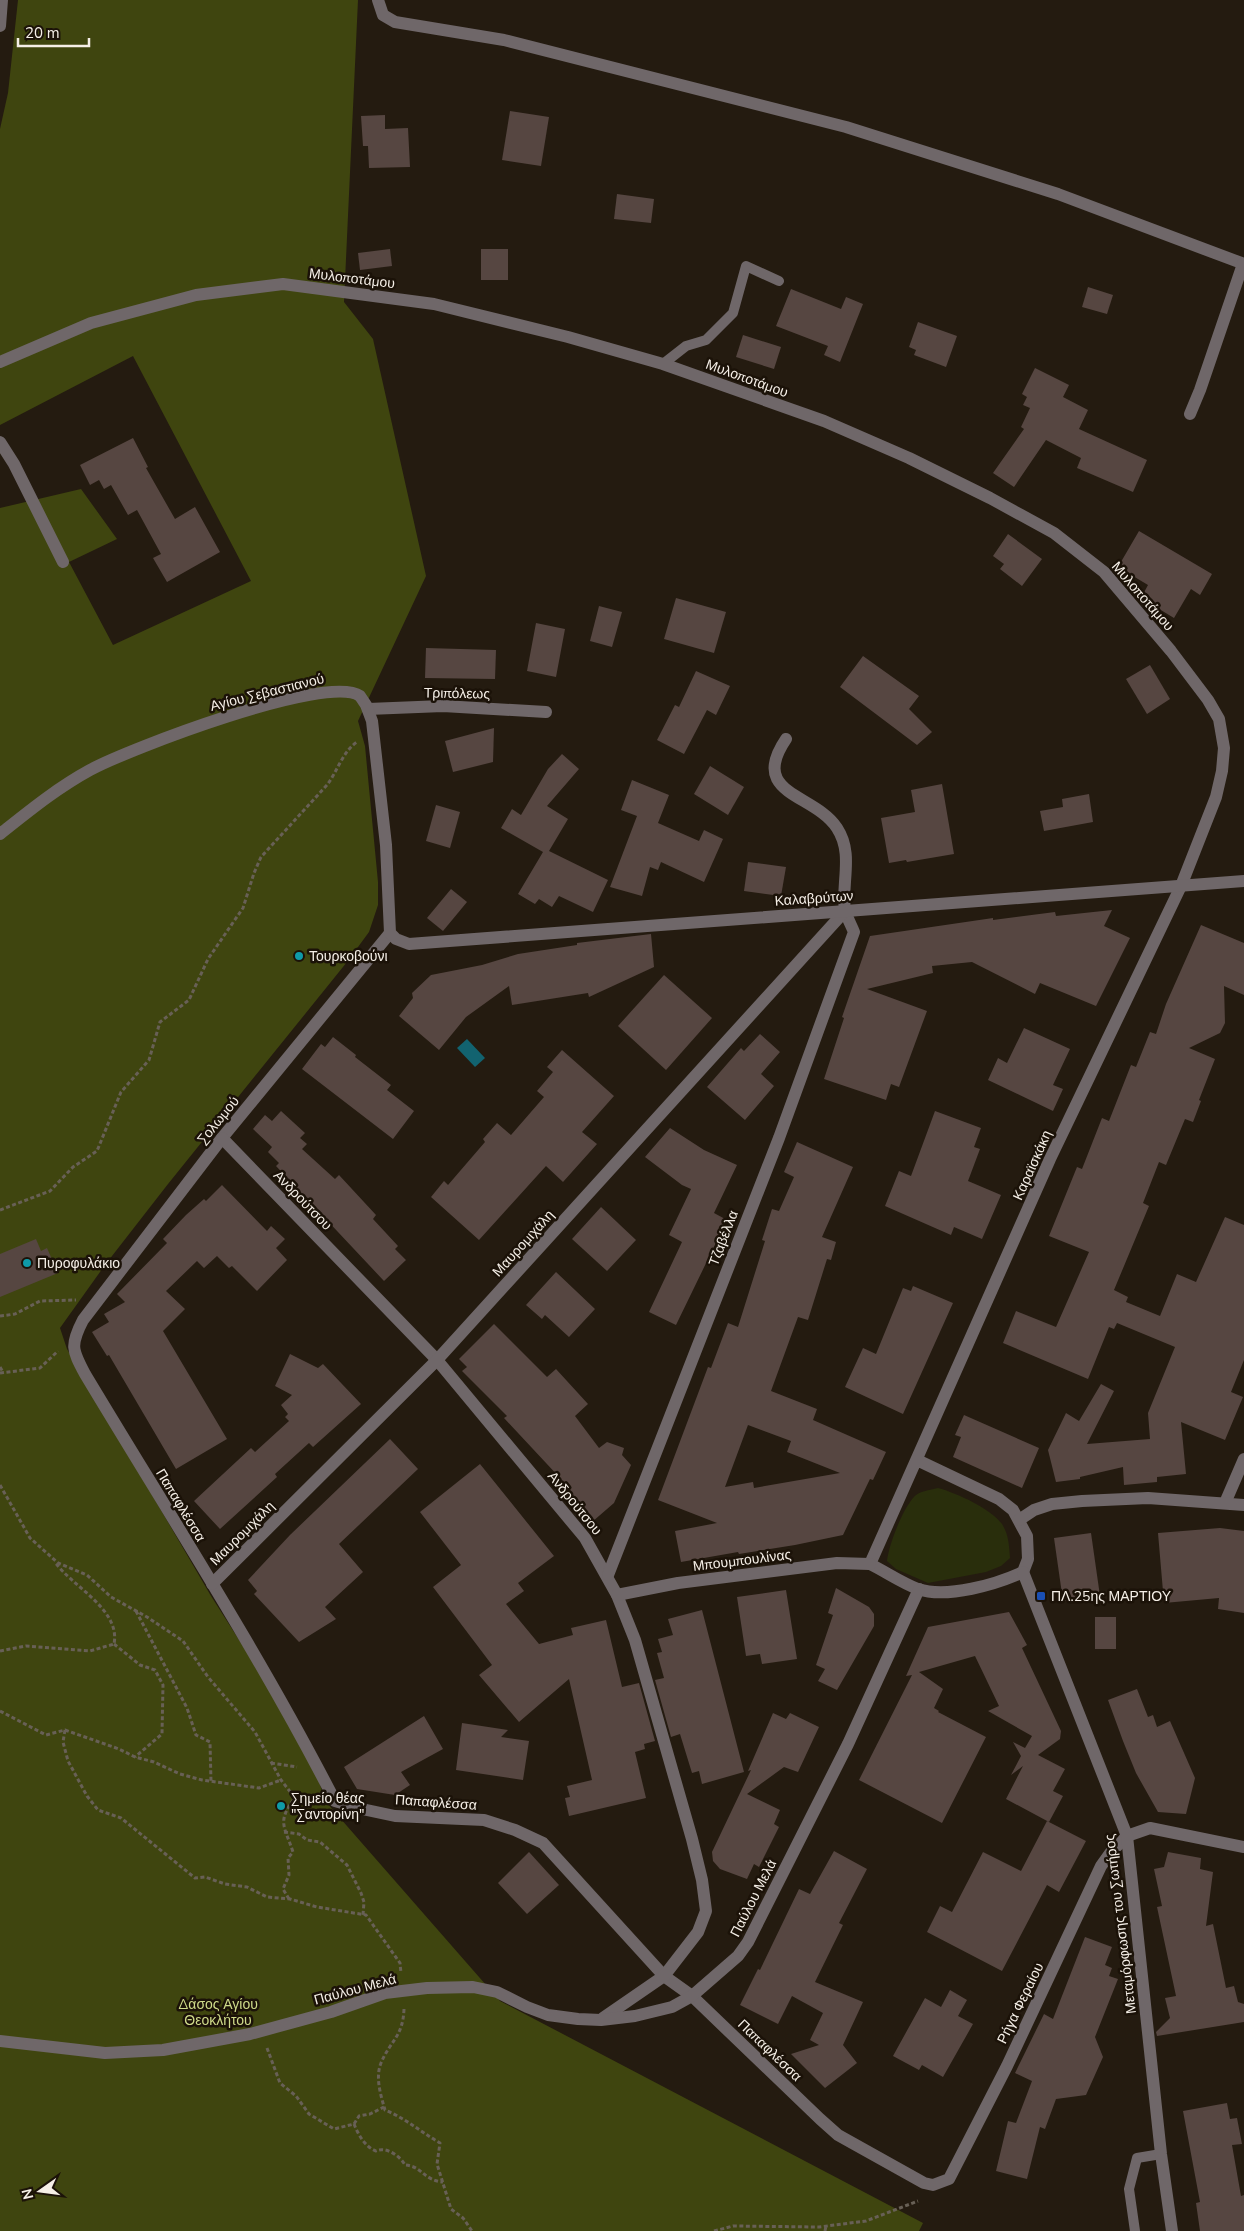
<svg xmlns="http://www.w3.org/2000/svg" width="1244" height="2231" viewBox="0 0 1244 2231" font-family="'Nunito Sans',sans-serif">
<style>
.green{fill:#292e0c}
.forest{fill:#3f450f}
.water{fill:#126370}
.building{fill:#564641;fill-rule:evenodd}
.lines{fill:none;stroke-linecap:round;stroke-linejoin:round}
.path{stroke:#686056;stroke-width:3;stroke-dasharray:4 2.5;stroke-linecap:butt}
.service{stroke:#6f6769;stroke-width:10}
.minor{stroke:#6f6769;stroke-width:12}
.tertiary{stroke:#6f6769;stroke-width:12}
.culture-dot{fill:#0f9aa8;stroke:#1b1208;stroke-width:2}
.transit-dot{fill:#1a4fb4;stroke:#1b1208;stroke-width:2}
.labels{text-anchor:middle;stroke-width:5;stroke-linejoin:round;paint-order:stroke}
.street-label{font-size:14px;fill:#f5efe7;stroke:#1b1208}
.poi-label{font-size:14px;fill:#f5efe7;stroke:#1b1208;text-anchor:start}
.park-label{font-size:14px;fill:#cfdb8a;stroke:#1b1208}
</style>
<rect width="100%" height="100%" fill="#241b10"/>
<path class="green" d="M938 1488C957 1493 991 1509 1002 1524 1009 1535 1009 1546 1010 1558L1001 1566 986 1572 928 1583 896 1569 887 1561C889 1544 902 1511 913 1498 918 1491 930 1490 938 1488Z"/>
<polygon class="forest" points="18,0 358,0 344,302 373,339 426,576 358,721 365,746 378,882 378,905 369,932 347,962 168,1184 105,1265 60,1328 67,1349 211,1596 306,1745 326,1802 500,2001 923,2223 919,2231 0,2231 0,508 81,489 117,539 69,562 113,645 251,581 133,356 0,425 0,129 8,93"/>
<polygon class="water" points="467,1039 485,1058 475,1067 457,1048"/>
<g class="building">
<polygon points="510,111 549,117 541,166 502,160"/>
<polygon points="385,115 385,129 408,128 410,167 369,168 368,146 363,146 361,116"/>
<polygon points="617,194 654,199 651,223 614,219"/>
<polygon points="390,249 392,266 360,270 358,253"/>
<rect x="481" y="249" width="27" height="31"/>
<polygon points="1088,287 1113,295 1107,314 1082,307"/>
<polygon points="791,289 841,309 846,297 863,304 840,362 824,355 828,346 776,326"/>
<polygon points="918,322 957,336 946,367 914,355 916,350 909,347"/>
<polygon points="743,335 781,347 774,369 736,357"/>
<polygon points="1035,368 1069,385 1063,397 1088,410 1079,429 1147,460 1133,492 1077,468 1081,458 1046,440 1014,487 993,473 1024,429 1021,427 1030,408 1023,405 1027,397 1022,394"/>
<polygon points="133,438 148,467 146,468 175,519 195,507 220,552 167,582 153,558 161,554 137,510 128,515 111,485 104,489 99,480 90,485 80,465"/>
<polygon points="1139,531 1212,574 1200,595 1191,589 1174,618 1141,598 1148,585 1118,567"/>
<polygon points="1008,534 1042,559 1022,586 1000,569 1004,564 993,556"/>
<polygon points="676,598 726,612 714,653 664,639"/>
<polygon points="599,606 622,612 612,647 590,641"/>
<polygon points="536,623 565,629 556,677 527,671"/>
<polygon points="426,648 496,650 495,679 425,678"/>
<polygon points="863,656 919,696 909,709 932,732 917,745 840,687"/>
<polygon points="1150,665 1170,699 1147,714 1126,679"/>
<polygon points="696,671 730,686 716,715 707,710 684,754 657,740 675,705 679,707"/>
<polygon points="494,728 493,762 453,772 445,741"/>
<polygon points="562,754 579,769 547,806 568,819 549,851 608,880 593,912 559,896 552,907 539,899 535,904 518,894 543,852 501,828 512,809 521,815 548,769"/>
<polygon points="710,766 744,787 728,815 694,794"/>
<polygon points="632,780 669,795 658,823 699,841 704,830 723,839 704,882 661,862 658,870 650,867 642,896 610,887 637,816 621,810"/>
<polygon points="942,784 954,854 907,862 906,860 889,863 881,818 915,812 911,790"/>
<polygon points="1089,794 1093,822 1044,831 1040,811 1063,807 1062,799"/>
<polygon points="436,805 460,812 450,848 426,841"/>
<polygon points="748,862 786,867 781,896 744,891"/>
<polygon points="451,889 467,902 443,931 427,918"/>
<polygon points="1112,910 1104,926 1130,938 1096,1006 1040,983 1035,994 972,962 932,966 933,973 867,989 927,1011 899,1087 891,1084 886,1100 824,1079 844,1018 842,1017 870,936 993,918 993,920 1055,912 1056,916"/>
<polygon points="1201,925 1244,943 1244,995 1224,986 1225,1023 1220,1033 1189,1048 1215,1059 1199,1100 1201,1101 1193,1122 1185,1119 1166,1165 1159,1162 1143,1203 1149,1206 1114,1290 1128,1297 1126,1302 1160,1316 1177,1274 1196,1282 1225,1217 1244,1225 1244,1360 1231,1392 1243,1397 1225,1440 1181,1422 1186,1474 1157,1477 1157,1482 1124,1485 1123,1467 1080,1477 1080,1479 1056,1482 1048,1450 1066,1413 1079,1421 1101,1384 1114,1391 1087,1444 1150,1439 1148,1413 1175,1347 1117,1323 1114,1329 1109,1327 1088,1379 1003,1343 1016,1311 1056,1327 1089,1252 1049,1236 1077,1167 1082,1169 1102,1118 1109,1121 1131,1065 1136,1067 1150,1032 1156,1034 1166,1004"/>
<polygon points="651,934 654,967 589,997 588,993 512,1005 509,986 466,1017 439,1050 399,1016 413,998 412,993 431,975 482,965 518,954 577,945 577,943"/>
<polygon points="664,975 712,1018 666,1070 618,1026"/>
<polygon points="1024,1028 1070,1049 1053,1085 1063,1089 1053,1111 988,1080 998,1058 1007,1063"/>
<polygon points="760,1034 780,1052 761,1074 774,1086 745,1120 707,1087 741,1048 744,1051"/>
<polygon points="333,1037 356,1055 355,1057 391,1085 387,1090 414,1111 393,1139 302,1069 321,1044 325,1047"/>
<polygon points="562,1050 614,1096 582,1132 597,1144 563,1182 546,1166 479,1240 431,1197 444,1181 448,1185 485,1142 483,1139 497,1123 511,1135 544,1097 537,1091 553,1072 547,1067"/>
<polygon points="281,1111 305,1133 300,1138 307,1144 302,1149 335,1179 339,1175 376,1215 373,1219 398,1246 395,1249 406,1260 384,1281 276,1166 279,1163 268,1152 272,1147 253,1129 265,1115 272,1121"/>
<polygon points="935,1111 981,1128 974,1147 980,1149 968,1181 1001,1195 982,1239 954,1227 951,1235 885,1206 899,1171 911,1176"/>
<polygon points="670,1128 704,1150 737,1165 714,1213 727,1220 676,1325 649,1312 682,1242 669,1235 691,1189 682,1185 645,1157"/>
<path d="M797 1142 853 1167 822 1237 836 1242 831 1260 827 1259 808 1320 798 1317 771 1391 817 1409 813 1420 886 1452 873 1480 870 1479 843 1535 795 1545 739 1554 738 1552 681 1562 675 1531 717 1523 658 1500 708 1367 711 1368 728 1323 738 1327 765 1241 762 1240 772 1209 779 1211 794 1177 784 1172ZM748 1425 791 1441 787 1452 840 1473 754 1488 753 1482 725 1487Z"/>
<polygon points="222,1185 267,1231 271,1226 285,1239 276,1248 287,1260 257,1291 232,1266 229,1268 217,1256 204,1268 197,1261 166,1291 185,1309 163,1331 227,1439 176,1469 109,1355 107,1356 92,1332 109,1322 104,1314 125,1302 117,1294 167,1243 163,1239 186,1215 204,1199 206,1201"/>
<polygon points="601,1207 636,1240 607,1271 572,1239"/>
<polygon points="36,1239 41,1251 47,1248 58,1273 0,1297 0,1254"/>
<polygon points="556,1272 595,1309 569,1337 545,1315 542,1319 526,1305"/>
<polygon points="913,1286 953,1303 903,1414 845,1387 863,1348 876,1354 903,1288 911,1291"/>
<polygon points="494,1324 547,1377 556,1369 588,1404 575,1416 599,1448 607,1442 624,1448 622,1455 631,1465 614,1503 592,1522 556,1481 560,1478 504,1418 507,1416 462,1371 467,1367 459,1359"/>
<polygon points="290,1354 318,1368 323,1364 361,1404 313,1447 309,1443 275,1474 277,1477 220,1529 194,1501 251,1448 255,1452 289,1421 285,1417 288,1414 281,1405 292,1395 275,1386"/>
<polygon points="964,1415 1039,1448 1022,1488 953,1457 961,1437 955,1435"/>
<polygon points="390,1439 418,1469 339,1544 363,1572 325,1607 336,1619 299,1642 254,1594 257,1591 248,1580 290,1535"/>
<polygon points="480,1464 554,1556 518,1583 524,1591 506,1604 539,1644 573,1635 571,1628 606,1620 622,1687 639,1683 655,1741 644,1744 645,1749 635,1752 646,1798 569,1816 565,1798 570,1797 567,1786 592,1780 569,1679 519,1722 479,1675 492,1665 433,1587 461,1565 420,1512"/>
<polygon points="1220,1528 1244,1531 1244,1613 1218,1609 1219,1598 1164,1603 1158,1533"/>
<polygon points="1091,1533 1100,1596 1063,1601 1054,1538"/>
<polygon points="836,1588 869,1607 874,1614 874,1626 837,1690 818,1681 825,1669 816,1665 833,1615 828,1613"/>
<polygon points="786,1590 797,1659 762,1664 760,1654 746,1656 737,1597"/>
<polygon points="702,1610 744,1772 702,1784 699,1771 692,1773 680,1734 671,1737 655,1680 664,1678 657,1653 662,1652 658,1639 673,1635 668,1619"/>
<polygon points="1009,1612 1027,1645 1022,1648 1061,1731 1060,1739 1038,1755 1065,1769 1053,1791 1063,1796 1049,1822 1006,1799 1023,1766 1011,1775 1021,1756 1013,1742 1025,1748 1032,1736 988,1711 999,1706 975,1656 919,1672 943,1689 934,1708 939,1711 938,1712 986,1737 942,1823 859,1780 912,1675 906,1676 928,1627"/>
<rect x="1095" y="1617" width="21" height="32"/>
<polygon points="1137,1689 1148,1717 1153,1715 1157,1727 1170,1721 1195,1778 1186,1814 1158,1812 1136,1773 1123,1741 1108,1700"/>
<polygon points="773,1713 786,1719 790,1713 819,1727 798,1772 784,1767 747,1794 780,1810 774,1824 779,1827 759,1867 754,1864 747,1879 720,1869 713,1861 712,1852 751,1770 748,1771"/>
<polygon points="424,1716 443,1749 401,1772 410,1785 395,1795 357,1789 344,1767"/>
<polygon points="462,1723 508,1730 501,1737 529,1741 523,1780 456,1770"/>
<polygon points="1047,1821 1086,1841 1059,1892 1047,1885 1002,1971 927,1932 940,1906 952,1912 983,1852 1021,1871"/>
<polygon points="834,1851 867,1869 839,1923 843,1925 815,1982 863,2002 843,2045 857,2063 825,2088 791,2054 819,2045 810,2040 823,2013 792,1996 778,2024 740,2005 758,1969 760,1970 799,1889 810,1894"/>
<polygon points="529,1852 559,1885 527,1914 498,1883"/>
<polygon points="1168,1852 1201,1858 1200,1869 1213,1872 1206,1926 1213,1924 1226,1988 1234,1986 1238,2002 1244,2004 1244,2022 1157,2036 1156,2032 1170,2018 1165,1998 1176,1996 1157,1907 1162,1906 1154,1869 1164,1867"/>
<polygon points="1085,1937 1112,1947 1105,1965 1112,1968 1109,1976 1118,1979 1095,2037 1103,2057 1086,2095 1056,2099 1045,2129 1040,2127 1027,2179 996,2171 1008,2121 1016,2123 1032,2081 1015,2073 1044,2014 1053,2019"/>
<polygon points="950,1990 967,2000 958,2016 973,2024 943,2077 922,2065 919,2070 893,2056 925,1998 941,2007"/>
<polygon points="1227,2103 1230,2119 1237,2118 1242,2144 1232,2145 1241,2196 1244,2195 1244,2231 1200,2231 1196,2203 1200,2202 1183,2111"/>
</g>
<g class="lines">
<g class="path">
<path d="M0 1210 50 1191 73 1167 97 1151 121 1092 149 1060 160 1022 189 1000 208 959 243 908 254 873 261 857 327 785C337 772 343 751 357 742"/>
<polyline points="0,1316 15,1314 40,1301 76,1300"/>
<polyline points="0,1367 3,1372"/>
<polyline points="0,1373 40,1368 58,1351"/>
<polyline points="0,1485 30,1538 58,1563 87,1575 111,1597 147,1617 183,1641 208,1677 255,1732 281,1780 295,1798 314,1799"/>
<polyline points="136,1611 187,1708 196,1735 210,1742 211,1782"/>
<polyline points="114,1644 140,1665 155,1670 163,1685 162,1734 135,1757"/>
<path d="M0 1651 26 1646 90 1651 114 1644C121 1609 71 1586 55 1562"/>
<polyline points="0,1711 46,1735 65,1730 119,1749 135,1757 154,1762 180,1774 202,1780 259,1788 281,1780"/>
<polyline points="65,1730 63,1742 68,1761 87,1796 98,1810 121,1818 195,1878 205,1877 225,1884 247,1887 267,1897 290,1899 317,1907 366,1915 400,1963 401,1973"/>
<polyline points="271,1763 297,1767"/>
<polyline points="284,1832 299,1834 307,1840 320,1842 347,1865 361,1893 364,1902 363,1915"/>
<path d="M289 1899 283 1889 289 1875 288 1858 293 1852C285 1827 276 1822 295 1798"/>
<path d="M404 2009C403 2037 390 2041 381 2063 375 2078 381 2096 385 2110 405 2118 421 2132 440 2143L437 2164 451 2209 463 2218 472 2231"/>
<polyline points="267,2048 280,2083 296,2096 309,2114 334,2129 354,2124 359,2116 370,2114 384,2107"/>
<path d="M354 2124C358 2134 365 2147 376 2151 386 2146 400 2156 405 2165 422 2166 423 2180 443 2182"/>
<polyline points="714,2231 733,2226 819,2227 866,2221 918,2201"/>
<polyline points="825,2231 826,2226"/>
</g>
<g class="service">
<polyline points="663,364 686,346 706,340 733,313 746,266 779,281"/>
<polyline points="1135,2231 1129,2189 1137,2158 1161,2154"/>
</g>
<g class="minor">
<polyline points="378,0 383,15 395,22 504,40 846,127 1058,194 1244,264"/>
<polyline points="0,26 2,0"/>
<path d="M0 362 91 323 196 295 283 284 434 304 568 337 663 364 824 421 909 458 990 498 1054 533 1104 572 1171 651 1208 700 1219 719 1224 748 1222 771 1216 797 1181 886 1050 1159 870 1564C886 1572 902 1583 918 1589 947 1599 997 1584 1023 1572L1028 1559 1027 1536 1013 1510 999 1499 917 1460"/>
<polyline points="1190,414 1200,390 1243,264"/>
<polyline points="0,442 14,464 63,562"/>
<polyline points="368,709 443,706 546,712"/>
<path d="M390 933 222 1138 83 1320C70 1345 72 1350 85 1374 169 1514 260 1655 335 1801L362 1809 395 1816 484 1820 515 1830 543 1843 664 1976 692 1996 820 2119 838 2135 924 2183 933 2185 949 2179 1007 2066 1101 1866 1111 1852 1127 1836 1150 1828 1244 1847"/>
<polyline points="222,1138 437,1360 585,1538 617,1595 635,1640 692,1839 702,1880 706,1911 698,1932 664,1976 603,2018"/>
<polyline points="1225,1503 1244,1459"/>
<polyline points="1019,1520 1034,1510 1052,1504 1082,1501 1148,1498 1244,1505"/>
<polyline points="1023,1572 1127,1836 1161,2154 1172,2231"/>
<path d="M608 1575 779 1138 854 932C851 925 847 917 845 911 841 882 854 854 837 828 814 793 748 795 786 739"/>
<polyline points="212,1584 437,1360 845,911"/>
<polyline points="617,1595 678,1583 837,1563 870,1564"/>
<polyline points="0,2041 105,2053 163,2050 250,2034 331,2012 385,1993 427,1988 473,1987 497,1992 527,2007 548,2015 578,2019 601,2020 635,2016 672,2007 692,1996 738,1956 748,1942 848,1744 919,1589"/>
</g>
<path class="tertiary" d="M0 834C29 811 57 788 90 770 129 749 327 673 360 696L366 705 372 721 386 845 390 933 396 939 409 944 1244 881"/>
</g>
<g class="culture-dot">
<circle cx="299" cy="956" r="5"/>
<circle cx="27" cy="1263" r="5"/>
<circle cx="281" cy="1806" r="5"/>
</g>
<rect class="transit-dot" x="1036" y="1591" width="10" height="10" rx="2.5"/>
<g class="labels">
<g class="street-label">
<text transform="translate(352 278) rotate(7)" y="5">Μυλοποτάμου</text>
<text transform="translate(747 378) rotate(20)" y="5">Μυλοποτάμου</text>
<text transform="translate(1143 596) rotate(49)" y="5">Μυλοποτάμου</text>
<text transform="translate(267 692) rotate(-14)" y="5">Αγίου Σεβαστιανού</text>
<text transform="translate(457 693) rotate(1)" y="5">Τριπόλεως</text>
<text transform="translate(814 898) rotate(-4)" y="5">Καλαβρύτων</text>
<text transform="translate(218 1120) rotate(-51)" y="5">Σολωμού</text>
<text transform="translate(1032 1165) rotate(-66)" y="5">Καραϊσκάκη</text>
<text transform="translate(303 1200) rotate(46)" y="5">Ανδρούτσου</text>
<text transform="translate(723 1238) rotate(-69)" y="5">Τζαβέλλα</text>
<text transform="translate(523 1243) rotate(-48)" y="5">Μαυρομιχάλη</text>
<text transform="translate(575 1503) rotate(51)" y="5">Ανδρούτσου</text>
<text transform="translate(181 1505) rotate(59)" y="5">Παπαφλέσσα</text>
<text transform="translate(242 1533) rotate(-45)" y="5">Μαυρομιχάλη</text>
<text transform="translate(742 1560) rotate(-7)" y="5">Μπουμπουλίνας</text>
<text transform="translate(436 1802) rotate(4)" y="5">Παπαφλέσσα</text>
<text transform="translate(753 1898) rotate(-63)" y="5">Παύλου Μελά</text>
<text transform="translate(1120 1924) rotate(-97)" y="5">Μεταμόρφωσης του Σωτήρος</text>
<text transform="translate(355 1989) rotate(-15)" y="5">Παύλου Μελά</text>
<text transform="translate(1020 2003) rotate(-64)" y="5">Ρήγα Φεραίου</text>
<text transform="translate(770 2050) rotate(44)" y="5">Παπαφλέσσα</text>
</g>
<g class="poi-label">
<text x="309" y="961">Τουρκοβούνι</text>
<text x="37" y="1268">Πυροφυλάκιο</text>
<text x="1051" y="1601">ΠΛ.25ης ΜΑΡΤΙΟΥ</text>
<text x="291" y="1803">Σημείο θέας<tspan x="291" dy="16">"Σαντορίνη"</tspan></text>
</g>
<g class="park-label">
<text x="218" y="2009">Δάσος Αγίου<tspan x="218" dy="16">Θεοκλήτου</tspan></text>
</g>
</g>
<g transform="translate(40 2191) rotate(256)" stroke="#1b1208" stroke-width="4" paint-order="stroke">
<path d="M0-4L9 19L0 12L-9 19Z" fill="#f5efe7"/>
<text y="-8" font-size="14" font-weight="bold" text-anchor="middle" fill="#f5efe7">N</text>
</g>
<path d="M18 38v8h71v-8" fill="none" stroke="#f5efe7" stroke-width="2.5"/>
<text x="25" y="38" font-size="15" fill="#f5efe7" stroke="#1b1208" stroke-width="4" paint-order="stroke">20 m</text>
</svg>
